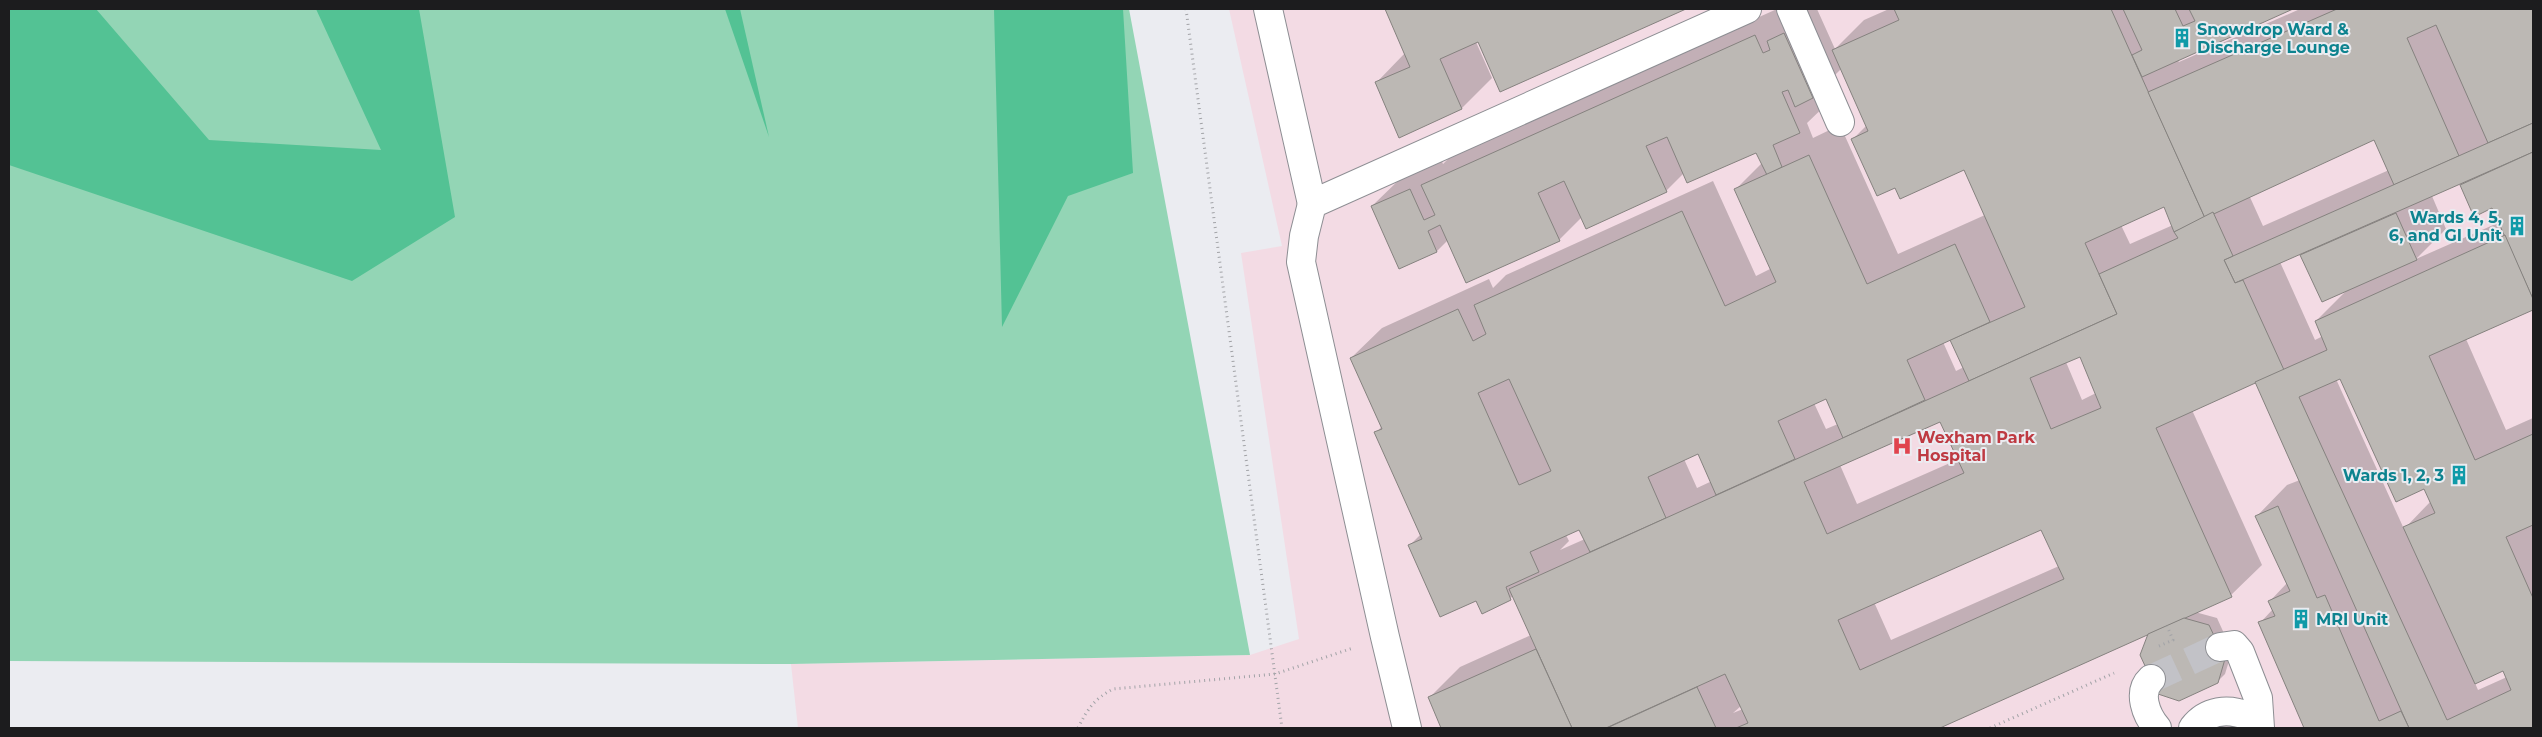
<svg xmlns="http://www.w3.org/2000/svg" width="2542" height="737" viewBox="0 0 2542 737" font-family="Montserrat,sans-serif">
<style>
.medical{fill:#f3dbe4}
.green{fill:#93d5b5}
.forest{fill:#53c294}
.shadow{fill:#0003;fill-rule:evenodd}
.building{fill:#bcb8b4;stroke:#85827f;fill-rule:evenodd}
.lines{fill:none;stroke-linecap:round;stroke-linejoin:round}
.minor-tunnel{stroke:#c2c2c7;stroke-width:28;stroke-dasharray:28 14;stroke-linecap:butt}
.minor-casing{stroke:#8d8e93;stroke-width:30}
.path{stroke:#a2a3a7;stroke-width:3;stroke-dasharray:1 4;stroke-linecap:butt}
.minor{stroke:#fff;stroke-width:28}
.labels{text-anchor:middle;stroke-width:4;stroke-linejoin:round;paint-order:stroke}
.culture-label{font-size:16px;font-weight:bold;fill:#0d838f;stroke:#ebecf1;text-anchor:start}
.health-label{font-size:16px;font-weight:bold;fill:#be3a42;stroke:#ebecf1;text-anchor:start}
</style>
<rect width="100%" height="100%" fill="#ebecf1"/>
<polygon class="medical" points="1229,9 2533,9 2533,728 798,728 791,664 1250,655 1299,639 1241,253 1282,246"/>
<polygon class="green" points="9,9 1129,9 1250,655 791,664 9,661"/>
<g class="forest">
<polygon points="9,9 96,9 209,140 381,150 316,9 419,9 455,217 352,281 9,165"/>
<polygon points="725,9 740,9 769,137"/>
<polygon points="994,9 1123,9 1133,173 1068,196 1002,327"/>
</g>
<g class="shadow">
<polygon points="1386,9 1683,9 1501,90 1479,40 1476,42 1492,78 1462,108 1376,83 1405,53"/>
<path d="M1777 9H1817L1835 49 1864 20 1889 9H2290L2177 59 2179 62 2300 9H2533V308L2466 339 2506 430 2533 418V728H2306L2260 623 2273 609 2270 601 2287 583 2257 516 2287 485 2300 480 2256 381 2192 410 2262 565 2231 595 2195 612 2217 618 2232 651 2225 674 2217 682 2151 632 1938 728H1443L1429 698 1460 667 1531 635 1514 596 1483 612 1476 600 1409 546 1421 534 1376 433 1382 426 1351 358 1382 328 1489 279 1493 288 1506 275 1713 181 1756 276 1772 268 1736 189 1762 163 1757 151 1684 173 1666 191 1582 217 1559 240H1448L1437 251 1372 206 1403 176 1441 159 1443 164 1453 154ZM1841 69 1867 125 1853 139 1896 186 1964 168 1985 215 1898 254 1840 125 1813 138 1807 123 1830 101 1823 87ZM2375 138 2389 170 2263 226 2249 195ZM2460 183 2475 215 2493 207 2500 222 2416 259 2446 229 2432 196ZM2164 206 2173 225 2130 244 2121 225ZM2301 253 2323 301 2347 290 2316 321 2323 336 2315 340 2280 262ZM1951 339 1964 367 1956 371 1943 342ZM2081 356 2096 393 2082 400 2066 362ZM2341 377 2425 488 2431 501 2404 529 2336 379ZM1826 398 1838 424 1826 429 1814 403ZM1941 420 1959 459 1857 504 1840 465ZM1699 453 1712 481 1697 488 1684 459ZM2042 528 2059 566 1891 640 1874 602ZM1580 529 1585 539 1560 550 1569 541 1566 535ZM2504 670 2507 677 2478 690 2475 683ZM1741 706 1743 709 1733 713Z"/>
</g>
<g class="building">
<polygon points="1385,9 1686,9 1500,92 1478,42 1440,59 1462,109 1399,138 1375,82 1410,67"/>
<polygon points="1894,9 2111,9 2205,218 2174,232 2164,207 2085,243 2117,314 1969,381 1950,340 2025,307 1964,170 1900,199 1895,188 1877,196 1851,139 1868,131 1832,50 1899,20"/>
<polygon points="2123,9 2175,9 2183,26 2195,21 2189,9 2293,9 2142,77 2132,55 2142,50"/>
<polygon points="2337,9 2533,9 2533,123 2488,143 2436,25 2407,38 2459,156 2394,185 2374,140 2205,218 2148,92"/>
<polygon points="1784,33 1813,98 1795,107 1788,90 1782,92 1800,133 1773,145 1782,167 1767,175 1756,153 1687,183 1667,137 1646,146 1667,192 1586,229 1564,181 1538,193 1560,241 1466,283 1440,225 1428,231 1437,252 1399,269 1371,206 1410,189 1424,220 1435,215 1421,185 1755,35 1763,53 1770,50 1767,41"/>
<polygon points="2533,123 2533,152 2235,283 2224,260"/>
<polygon points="2533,152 2533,299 2492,208 2474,217 2460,185"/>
<path d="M1809 155 1867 284 1955 244 1990 322 1907 360 1925 400 1843 438 1826 399 1778 421 1795 459 1716 495 1698 454 1648 477 1666 518 1590 552 1579 530 1530 552 1539 572 1506 587 1511 600 1482 614 1476 601 1440 617 1408 545 1422 539 1374 432 1382 429 1350 358 1458 309 1473 341 1486 334 1474 305 1682 211 1725 306 1776 282 1734 189ZM1509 379 1551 471 1519 485 1478 393Z"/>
<path d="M2213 212 2233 256 2224 260 2235 283 2243 280 2284 370 2156 428 2232 597 1940 728H1736L1748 723 1725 674 1606 728H1572L1509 589 2117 314 2099 274 2178 238 2174 232ZM2080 357 2101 408 2051 429 2030 378ZM1940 422 1964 473 1827 534 1804 482ZM2041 530 2064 579 1860 670 1838 620Z"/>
<polygon points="2396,213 2417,260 2322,302 2300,255"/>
<path d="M2505 235 2533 299V310L2429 356 2475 460 2533 434V525L2506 537 2533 598V728H2409L2255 382 2327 350 2315 321ZM2340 379 2396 502 2424 489 2435 513 2403 527 2475 684 2503 671 2511 690 2447 720 2299 397Z"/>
<polygon points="2278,506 2317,598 2325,595 2379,721 2401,711 2409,728 2304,728 2258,622 2275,616 2268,601 2290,591 2255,516"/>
<polygon points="2184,618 2209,625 2225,659 2218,683 2179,701 2158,694 2140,655 2148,634"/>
<polygon points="1536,649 1572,728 1441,728 1428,697"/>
<polygon points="1697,687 1716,728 1607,728"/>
</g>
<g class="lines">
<polyline class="minor-tunnel" points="2151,679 2220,647"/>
<defs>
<g id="minor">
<polyline points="1268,9 1312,204"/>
<polyline points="1791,9 1840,122"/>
<polyline points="2220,647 2234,645 2240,652 2258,698 2260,728"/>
<path d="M2151 679C2137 692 2146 715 2157 728"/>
<polyline points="1407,728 1385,637 1301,262 1304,236 1312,204 1747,9"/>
<path d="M2193 728C2207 710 2228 708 2248 716L2257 728"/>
</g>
</defs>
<use href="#minor" class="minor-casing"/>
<g class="path">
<polyline points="1186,9 1282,728"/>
<polyline points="2159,646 2173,640 2167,626"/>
<path d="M1078 728C1087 710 1094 699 1113 689L1275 674 1353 648"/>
<polyline points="1990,728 2114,673"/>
</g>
<use href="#minor" class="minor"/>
</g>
<defs>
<symbol id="building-bare" viewBox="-9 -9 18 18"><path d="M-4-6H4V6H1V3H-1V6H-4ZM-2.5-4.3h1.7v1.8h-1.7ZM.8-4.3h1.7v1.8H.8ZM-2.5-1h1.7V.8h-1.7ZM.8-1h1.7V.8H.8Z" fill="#0f9aa8" stroke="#ebecf1" stroke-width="2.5" paint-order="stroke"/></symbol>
<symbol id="hospital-bare" viewBox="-9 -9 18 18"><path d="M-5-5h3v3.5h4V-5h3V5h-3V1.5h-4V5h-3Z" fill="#e0444e" stroke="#ebecf1" stroke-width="2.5" paint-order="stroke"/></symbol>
</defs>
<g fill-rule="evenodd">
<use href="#building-bare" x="2168" y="24" width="28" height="28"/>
<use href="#building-bare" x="2503" y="212" width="28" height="28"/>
<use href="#hospital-bare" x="1888" y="432" width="28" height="28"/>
<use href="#building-bare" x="2445" y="461" width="28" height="28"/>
<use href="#building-bare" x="2287" y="605" width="28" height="28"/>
</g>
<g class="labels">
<g class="culture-label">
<text x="2197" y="35">Snowdrop Ward &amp;<tspan x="2197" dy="18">Discharge Lounge</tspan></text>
<text x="2502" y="223" text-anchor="end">Wards 4, 5,<tspan x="2502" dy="18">6, and GI Unit</tspan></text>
<text x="2444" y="481" text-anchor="end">Wards 1, 2, 3</text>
<text x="2316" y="625">MRI Unit</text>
</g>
<g class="health-label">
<text x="1917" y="443">Wexham Park<tspan x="1917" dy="18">Hospital</tspan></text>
</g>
</g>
<rect width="2542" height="737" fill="none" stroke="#1c1c1e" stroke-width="20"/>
</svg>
